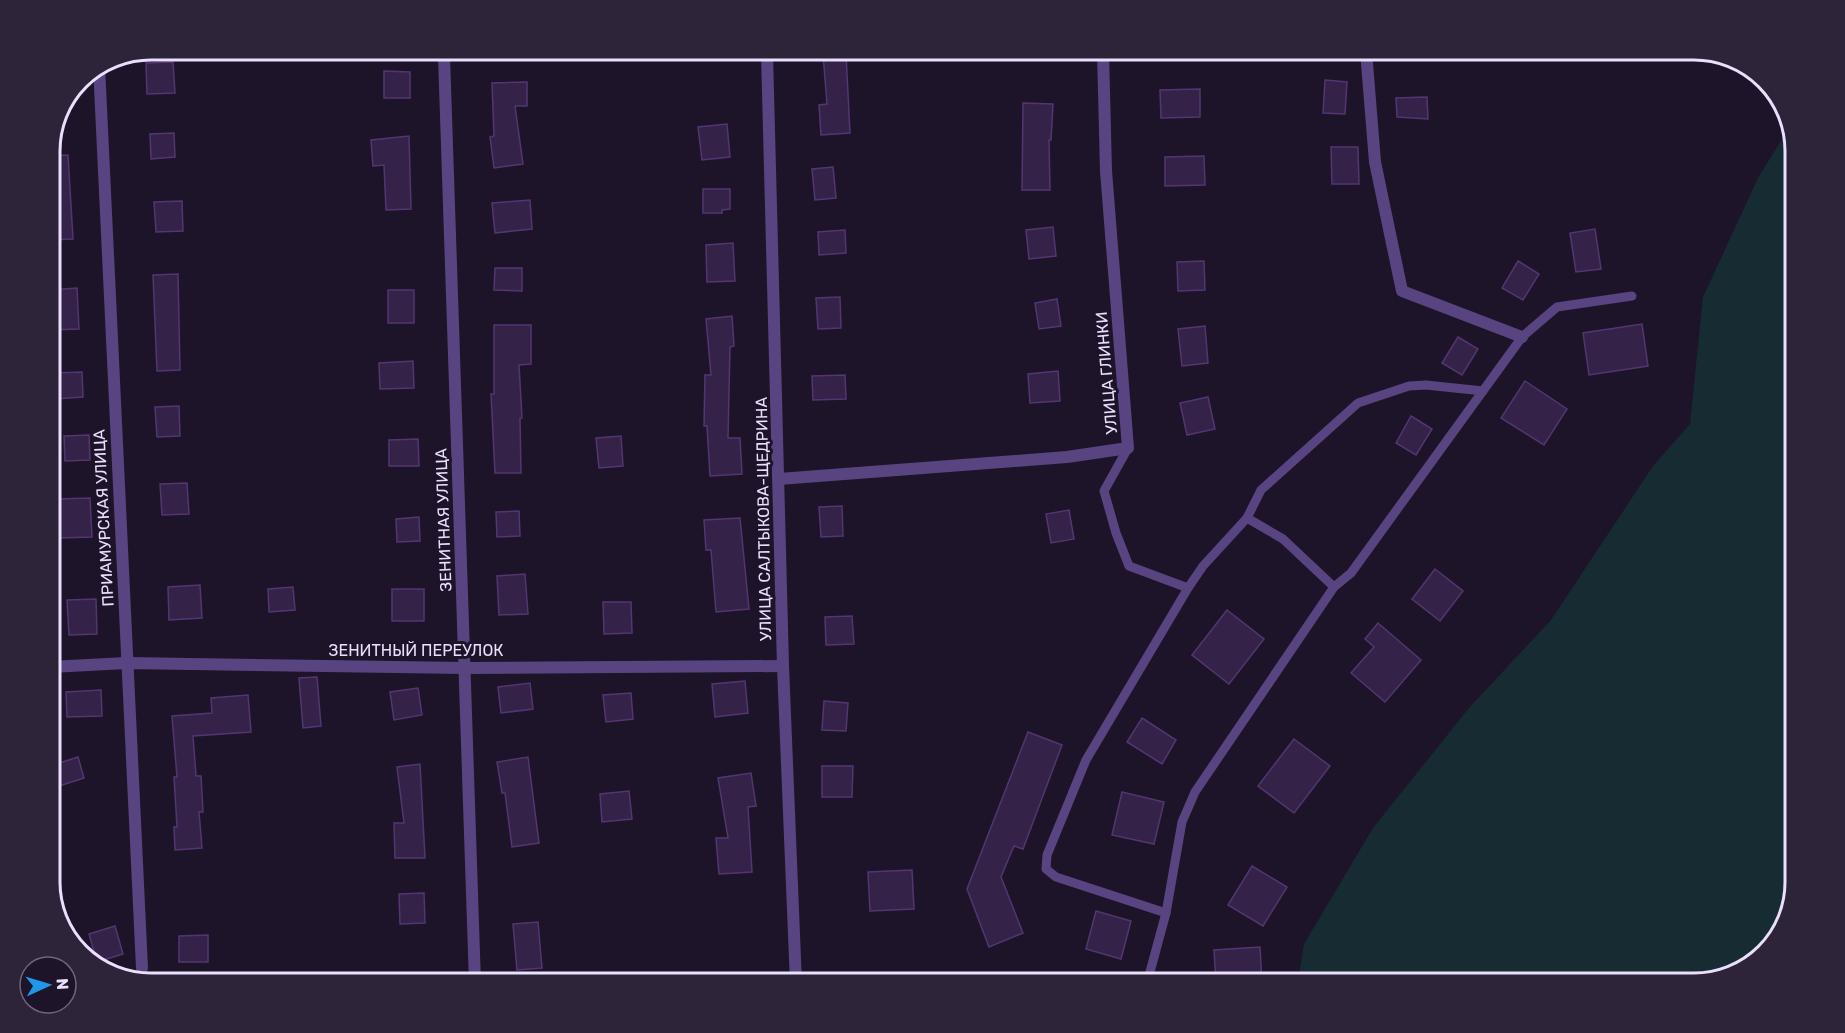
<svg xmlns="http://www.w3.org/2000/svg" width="1845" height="1033" viewBox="0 0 1845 1033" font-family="Rubik,sans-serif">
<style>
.green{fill:#172b32}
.building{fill:#342248;stroke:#533671;stroke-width:1.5}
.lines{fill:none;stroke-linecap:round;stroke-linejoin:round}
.service{stroke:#594482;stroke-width:9}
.minor{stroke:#594482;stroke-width:12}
.tertiary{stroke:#594482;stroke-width:12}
.labels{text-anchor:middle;stroke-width:6;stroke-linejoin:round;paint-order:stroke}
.street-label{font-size:16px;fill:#eadffc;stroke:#1d1429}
.rim{fill:none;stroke:#eadffc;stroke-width:3}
</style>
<rect width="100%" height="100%" fill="#1d1429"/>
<polygon class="green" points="1790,126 1795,145 1795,882 1782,932 1745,970 1694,983 1567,983 1561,974 1521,974 1520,983 1298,983 1304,944 1373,828 1469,708 1551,620 1653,466 1690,424 1703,297 1758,178"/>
<g class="building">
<polygon points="823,54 846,54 850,133 821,135 819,105 827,104"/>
<polygon points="173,62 175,93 147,94 146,63"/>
<polygon points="384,71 410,72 410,98 384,98"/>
<polygon points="1325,80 1347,82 1345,114 1323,113"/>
<polygon points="527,82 527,106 515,106 523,164 494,168 490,137 494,136 492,83"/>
<polygon points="1200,89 1200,117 1161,118 1160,90"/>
<polygon points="1427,97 1428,119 1397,117 1396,98"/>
<polygon points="1023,103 1053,104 1051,140 1049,140 1050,190 1022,190"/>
<polygon points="727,124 730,157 702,160 698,127"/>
<polygon points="174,133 175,157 151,159 150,134"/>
<polygon points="409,136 411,209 386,210 384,165 373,166 371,140"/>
<polygon points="1331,147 1358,147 1359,184 1332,184"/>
<polygon points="68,155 73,239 50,240 50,156"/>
<polygon points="1204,156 1205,185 1165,186 1165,157"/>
<polygon points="833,167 836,198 815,200 812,169"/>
<polygon points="703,189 730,189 730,209 722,210 722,213 703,213"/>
<polygon points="530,200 532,229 495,233 492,203"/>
<polygon points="182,201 183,231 156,232 154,202"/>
<polygon points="1053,227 1056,256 1029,259 1026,230"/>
<polygon points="1595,229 1601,269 1576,272 1570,233"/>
<polygon points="845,230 846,253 819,255 818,232"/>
<polygon points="733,243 735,281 707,282 706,245"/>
<polygon points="1204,261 1205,290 1178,291 1177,262"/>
<polygon points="1518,261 1539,274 1523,300 1502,288"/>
<polygon points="495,268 522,268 522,291 494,290"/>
<polygon points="178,274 180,370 157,371 153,275"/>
<polygon points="77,288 79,329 50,330 50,290"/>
<rect x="388" y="290" width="26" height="33"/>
<polygon points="840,297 841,328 818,329 816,298"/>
<polygon points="1057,299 1061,326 1039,329 1035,303"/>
<polygon points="732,316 734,346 730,347 728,438 740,438 742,474 710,476 707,426 704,426 705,375 711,375 706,319"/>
<polygon points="1642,324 1648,366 1589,375 1583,333"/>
<polygon points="494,325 531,325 531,364 519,365 522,418 520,418 521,473 495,473 491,394 494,394"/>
<polygon points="1205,326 1208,363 1182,366 1178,329"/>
<polygon points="1458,337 1478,349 1462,375 1442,363"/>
<polygon points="413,361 414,388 380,389 379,363"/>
<polygon points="1058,371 1060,401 1030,403 1028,374"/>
<polygon points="82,372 83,397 55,399 53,373"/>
<polygon points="845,375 846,399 813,400 812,376"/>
<polygon points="1525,381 1567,409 1544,445 1501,418"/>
<polygon points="1208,397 1215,429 1187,435 1180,403"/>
<polygon points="179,406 180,436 157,437 155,407"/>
<polygon points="1411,416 1432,429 1416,455 1396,443"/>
<polygon points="89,435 90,460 65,461 64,436"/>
<polygon points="621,436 623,466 599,468 596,438"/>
<polygon points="418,439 419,466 389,466 389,440"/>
<polygon points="187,483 189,514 162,515 160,484"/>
<polygon points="90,498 92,537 58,538 56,499"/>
<polygon points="842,506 843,536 821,537 819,507"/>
<polygon points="1069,510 1074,539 1051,543 1046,514"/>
<polygon points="519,511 520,536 497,537 496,512"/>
<polygon points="419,517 420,541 397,542 396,519"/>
<polygon points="740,518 749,609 716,612 711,550 706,550 704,520"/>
<polygon points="1435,569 1463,591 1440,621 1412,599"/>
<polygon points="525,574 528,614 499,615 497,576"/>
<polygon points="200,585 202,618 169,620 168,587"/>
<polygon points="293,587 295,610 269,612 268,589"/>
<rect x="392" y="589" width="32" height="32"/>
<polygon points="96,599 97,634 69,635 67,600"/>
<polygon points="603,602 631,602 632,633 604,634"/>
<polygon points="1227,610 1264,639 1229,684 1192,655"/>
<polygon points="852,616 854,644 826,645 825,617"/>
<polygon points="1378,623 1421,660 1385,702 1351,673 1374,647 1365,639"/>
<polygon points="317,677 321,726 303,728 299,678"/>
<polygon points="745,681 748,713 715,717 712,684"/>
<polygon points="530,683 533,709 501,713 498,687"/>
<polygon points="418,688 422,715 394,720 390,692"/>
<polygon points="101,690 102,716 67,717 66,692"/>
<polygon points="631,693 633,719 606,722 603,695"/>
<polygon points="248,695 251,732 193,736 196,776 201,776 203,812 199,812 202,848 175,850 174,827 177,827 174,777 177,777 172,716 212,713 211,698"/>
<polygon points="824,701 848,703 846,731 822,730"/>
<polygon points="1142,718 1176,740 1162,764 1127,742"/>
<polygon points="1028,732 1062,745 1023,849 1014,846 1001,877 1023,933 989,947 967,889"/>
<polygon points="1294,739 1330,766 1294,813 1258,786"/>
<polygon points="78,757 84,778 50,789 50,766"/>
<polygon points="528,757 539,843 512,847 505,793 502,793 497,762"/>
<polygon points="420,764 425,858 395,858 394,823 404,823 397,767"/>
<polygon points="822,766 853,766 852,797 822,797"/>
<polygon points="751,773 756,806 748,807 752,872 719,874 716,838 728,838 718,778"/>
<polygon points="629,791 632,819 602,822 600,794"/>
<polygon points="1122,792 1164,802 1154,844 1112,835"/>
<polygon points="1252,866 1287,887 1263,926 1228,905"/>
<polygon points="912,870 914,909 870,911 868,872"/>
<polygon points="424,893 425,923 400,924 399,894"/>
<polygon points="1096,911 1131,921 1121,959 1086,949"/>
<polygon points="538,922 542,968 517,970 513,924"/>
<polygon points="115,926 123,954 97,962 89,934"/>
<polygon points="208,935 208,962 179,962 179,936"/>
<polygon points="1260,947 1262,983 1216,983 1214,950"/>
</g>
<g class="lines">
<g class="service">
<polyline points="1128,448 1104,491 1116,533 1129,566 1188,588 1203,566 1247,518 1283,539 1334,587"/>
<polyline points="1247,518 1261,490 1358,403 1409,386 1426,385 1483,391"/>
<polyline points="1166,913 1056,877 1046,869 1047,855 1086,760 1188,588"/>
<polyline points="1147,983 1166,913 1182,822 1195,792 1334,587 1351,573 1522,337 1557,307 1632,296"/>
</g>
<g class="minor">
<polyline points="1366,51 1375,162 1402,291 1522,337"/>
<polyline points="444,56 475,983"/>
<polyline points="99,66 142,968"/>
<polyline points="779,479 1067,457 1128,448 1106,171 1103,52"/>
<polyline points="50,667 126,663 465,668 783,666"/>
</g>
<polyline class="tertiary" points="767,54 783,666 796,983"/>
</g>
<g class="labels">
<g class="street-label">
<text transform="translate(1106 373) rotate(-95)" y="6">УЛИЦА ГЛИНКИ</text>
<text transform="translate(103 518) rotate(-93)" y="6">ПРИАМУРСКАЯ УЛИЦА</text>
<text transform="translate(763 519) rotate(-91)" y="6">УЛИЦА САЛТЫКОВА-ЩЕДРИНА</text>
<text transform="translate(443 520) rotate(-92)" y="6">ЗЕНИТНАЯ УЛИЦА</text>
<text x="416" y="656">ЗЕНИТНЫЙ ПЕРЕУЛОК</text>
</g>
</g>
<path d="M0 0H1845V1033H0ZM151 60H1694A91 91 0 0 1 1785 151V882A91 91 0 0 1 1694 973H151A91 91 0 0 1 60 882V151A91 91 0 0 1 151 60Z" fill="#2d243a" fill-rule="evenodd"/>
<path class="rim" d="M151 60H1694A91 91 0 0 1 1785 151V882A91 91 0 0 1 1694 973H151A91 91 0 0 1 60 882V151A91 91 0 0 1 151 60Z"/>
<g transform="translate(48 985) rotate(86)"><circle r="28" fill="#1d1429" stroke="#6f657d" stroke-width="1.5"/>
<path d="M0-4.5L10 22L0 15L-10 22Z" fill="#1f98e7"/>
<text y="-9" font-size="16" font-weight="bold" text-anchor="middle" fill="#eadffc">N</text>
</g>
</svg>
